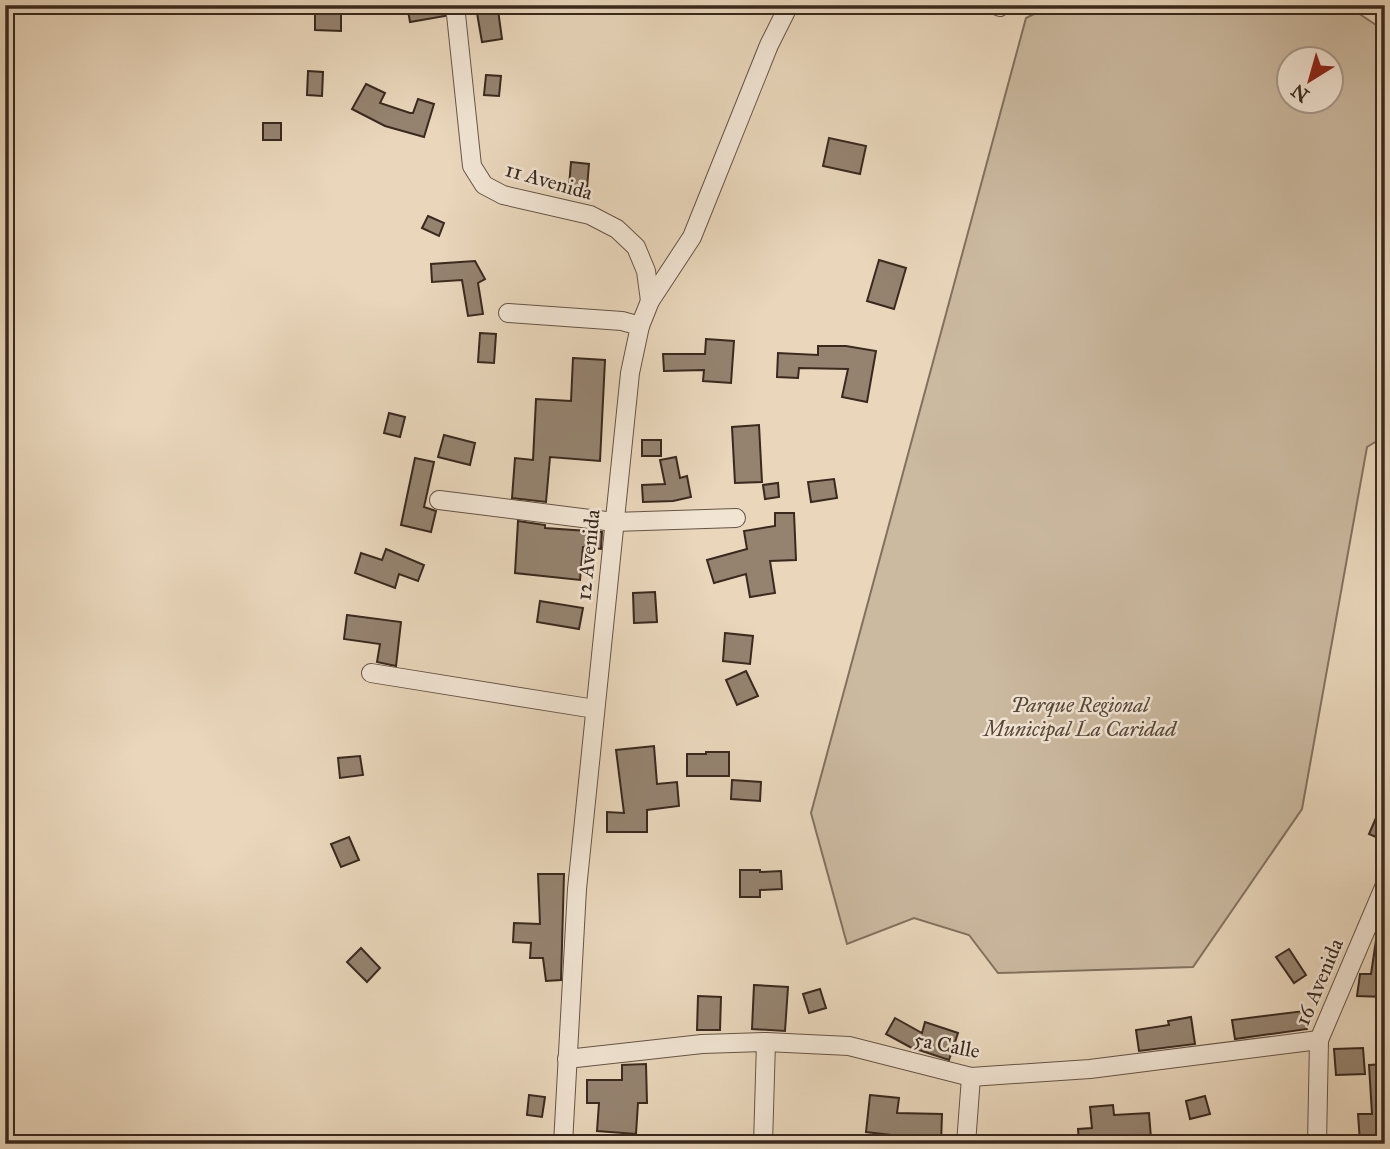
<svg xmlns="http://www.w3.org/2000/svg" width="1390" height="1149" viewBox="0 0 1390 1149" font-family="'IM FELL Great Primer',serif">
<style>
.green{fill:#cbb9a0;stroke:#82715f;stroke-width:2;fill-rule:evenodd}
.building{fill:#958370;stroke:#39291e;stroke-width:2}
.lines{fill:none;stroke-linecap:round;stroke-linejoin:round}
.street-casing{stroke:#655445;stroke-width:20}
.street{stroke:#f1e4d3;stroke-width:18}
.labels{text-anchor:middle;stroke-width:5;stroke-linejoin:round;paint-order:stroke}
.street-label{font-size:21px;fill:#39291e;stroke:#f1e4d3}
.park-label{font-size:21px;font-style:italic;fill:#564638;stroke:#f1e4d3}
</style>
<rect width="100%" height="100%" fill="#e9d6bb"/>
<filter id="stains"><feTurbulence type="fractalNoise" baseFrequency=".00286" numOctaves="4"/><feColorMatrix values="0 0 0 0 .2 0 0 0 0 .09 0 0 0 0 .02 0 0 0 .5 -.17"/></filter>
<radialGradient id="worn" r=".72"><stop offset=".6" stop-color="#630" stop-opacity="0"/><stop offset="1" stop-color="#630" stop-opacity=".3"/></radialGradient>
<path class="green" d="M1052 5H1346L1385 31V436L1367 447 1302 809 1193 967 998 973 969 935 914 918 847 944 811 813 1026 18ZM1288 60H1330V102H1288Z"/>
<g class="building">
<polygon points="407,5 444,5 445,16 410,22"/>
<polygon points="315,10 341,11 341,31 315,30"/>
<polygon points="498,10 502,39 482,42 477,13"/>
<polygon points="308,71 323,72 322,96 307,95"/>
<polygon points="486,75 501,76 499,96 484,95"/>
<polygon points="366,84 385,93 380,103 410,113 413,113 418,99 434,104 424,137 385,126 352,109"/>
<rect x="263" y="123" width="18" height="17"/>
<polygon points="829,138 866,146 860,174 823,166"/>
<polygon points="571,162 589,164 587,188 569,186"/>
<polygon points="428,216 444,223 439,236 422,228"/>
<polygon points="879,260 906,268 894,309 867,301"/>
<polygon points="475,261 485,279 478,283 483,314 468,316 462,280 432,282 431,264"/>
<polygon points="480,333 496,334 494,363 478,362"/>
<polygon points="706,339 734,341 731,383 703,381 704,370 664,371 663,354 705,354"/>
<polygon points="818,346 846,346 876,351 867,402 842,397 848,369 799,368 798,378 777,377 778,353 818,355"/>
<polygon points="573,358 605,360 600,461 550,457 546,502 512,498 515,458 533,460 536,399 571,401"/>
<polygon points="389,413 405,417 400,437 384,433"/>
<polygon points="759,425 762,482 735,483 732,427"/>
<polygon points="444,435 475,443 470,465 438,457"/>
<rect x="642" y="440" width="19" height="16"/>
<polygon points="676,457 680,478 687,476 691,497 673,501 643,502 642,485 665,484 660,460"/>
<polygon points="415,458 434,462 424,507 436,511 431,532 401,525"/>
<polygon points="834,479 837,498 811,502 808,482"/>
<polygon points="778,483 779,497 765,499 763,485"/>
<polygon points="775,513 794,513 796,560 770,561 775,593 750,597 746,574 714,583 707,560 747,549 744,531 775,526"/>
<polygon points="518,521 545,525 545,528 602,532 601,549 583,547 580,580 515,573"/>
<polygon points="386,549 424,565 418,581 399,574 395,588 355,573 361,553 382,560"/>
<polygon points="655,592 657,622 634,623 633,593"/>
<polygon points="540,601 583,608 579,629 537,622"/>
<polygon points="347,615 401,622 396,666 377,662 380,644 344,639"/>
<polygon points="725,633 753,636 750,664 723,661"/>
<polygon points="746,671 758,696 737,705 726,680"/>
<polygon points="654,746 657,784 677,782 679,806 647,810 647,832 607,832 607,812 624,813 616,750"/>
<polygon points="706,752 729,752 729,776 687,776 687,754 706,754"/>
<polygon points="360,756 363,775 340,778 338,758"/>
<polygon points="732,780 761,782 760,801 731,799"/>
<polygon points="1385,797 1385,841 1369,834"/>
<polygon points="349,837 359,860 341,867 331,844"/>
<polygon points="740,870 760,870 760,872 781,871 782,889 760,890 760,897 740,897"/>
<polygon points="538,874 564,874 561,980 546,981 543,958 530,958 531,943 513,942 514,923 540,924"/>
<polygon points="1376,940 1385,941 1385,997 1357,996 1360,974 1371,974"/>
<polygon points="361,948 380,968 367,982 347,962"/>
<polygon points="1289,949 1306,975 1294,983 1276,957"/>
<polygon points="754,985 788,987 785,1031 752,1029"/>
<polygon points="820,989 826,1008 809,1013 803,994"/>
<polygon points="698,996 721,997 720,1030 697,1030"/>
<polygon points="1304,1011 1307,1029 1235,1039 1232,1020"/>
<polygon points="1191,1017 1195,1044 1139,1051 1136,1030 1169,1025 1168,1021"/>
<polygon points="895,1018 922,1033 925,1022 958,1033 949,1060 910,1047 886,1034"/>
<polygon points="1363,1048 1365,1074 1336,1075 1334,1049"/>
<polygon points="646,1064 647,1103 638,1103 636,1134 597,1131 599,1103 587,1103 587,1080 622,1080 622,1065"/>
<polygon points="1385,1064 1385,1141 1360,1142 1358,1114 1372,1114 1369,1065"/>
<polygon points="529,1095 545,1097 542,1117 527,1115"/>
<polygon points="870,1095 899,1098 897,1113 942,1114 941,1144 908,1144 908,1137 866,1132"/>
<polygon points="1205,1096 1210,1114 1190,1119 1186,1101"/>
<polygon points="1113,1105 1114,1115 1149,1113 1151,1138 1079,1144 1078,1129 1092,1128 1090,1107"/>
</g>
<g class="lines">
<defs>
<g id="street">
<polyline points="455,5 472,166 484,185 503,195 590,215 617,229 636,247 646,271 650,301"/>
<polyline points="995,5 1000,7"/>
<polyline points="508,313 622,321 640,326"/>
<polyline points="439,500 614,522 736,518"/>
<polyline points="371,673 595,709"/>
<polyline points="567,1059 702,1044 766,1042 849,1046 971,1077 1090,1069 1319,1040"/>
<polyline points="563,1144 577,889 630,373 640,326 650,301 692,237 769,45 789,5"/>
<polyline points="763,1144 766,1042"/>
<polyline points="966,1144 971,1077"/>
<polyline points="1317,1144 1319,1040 1385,885"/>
</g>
</defs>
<use href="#street" class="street-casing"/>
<use href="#street" class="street"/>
</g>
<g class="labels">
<g class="street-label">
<text transform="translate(549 181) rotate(16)" y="7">11 Avenida</text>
<text transform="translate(588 555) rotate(-84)" y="7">12 Avenida</text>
<text transform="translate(1319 982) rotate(-67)" y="7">16 Avenida</text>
<text transform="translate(947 1045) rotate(11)" y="7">5a Calle</text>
</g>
<g class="park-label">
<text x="1080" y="712">Parque Regional<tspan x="1080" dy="24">Municipal La Caridad</tspan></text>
</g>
</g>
<rect width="1390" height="1149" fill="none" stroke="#e9d6bb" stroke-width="28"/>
<rect x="7" y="7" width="1376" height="1135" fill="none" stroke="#39291e" stroke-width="3.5"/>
<rect x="14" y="14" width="1362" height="1121" fill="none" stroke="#39291e" stroke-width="2"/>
<g transform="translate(1310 80) rotate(217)"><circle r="33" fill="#f1e4d3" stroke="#a7998b" stroke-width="2"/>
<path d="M0-5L12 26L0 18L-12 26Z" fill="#8f2418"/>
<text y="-10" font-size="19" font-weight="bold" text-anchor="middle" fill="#39291e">N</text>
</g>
<rect width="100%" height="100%" filter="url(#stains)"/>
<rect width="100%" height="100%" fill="url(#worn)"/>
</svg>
